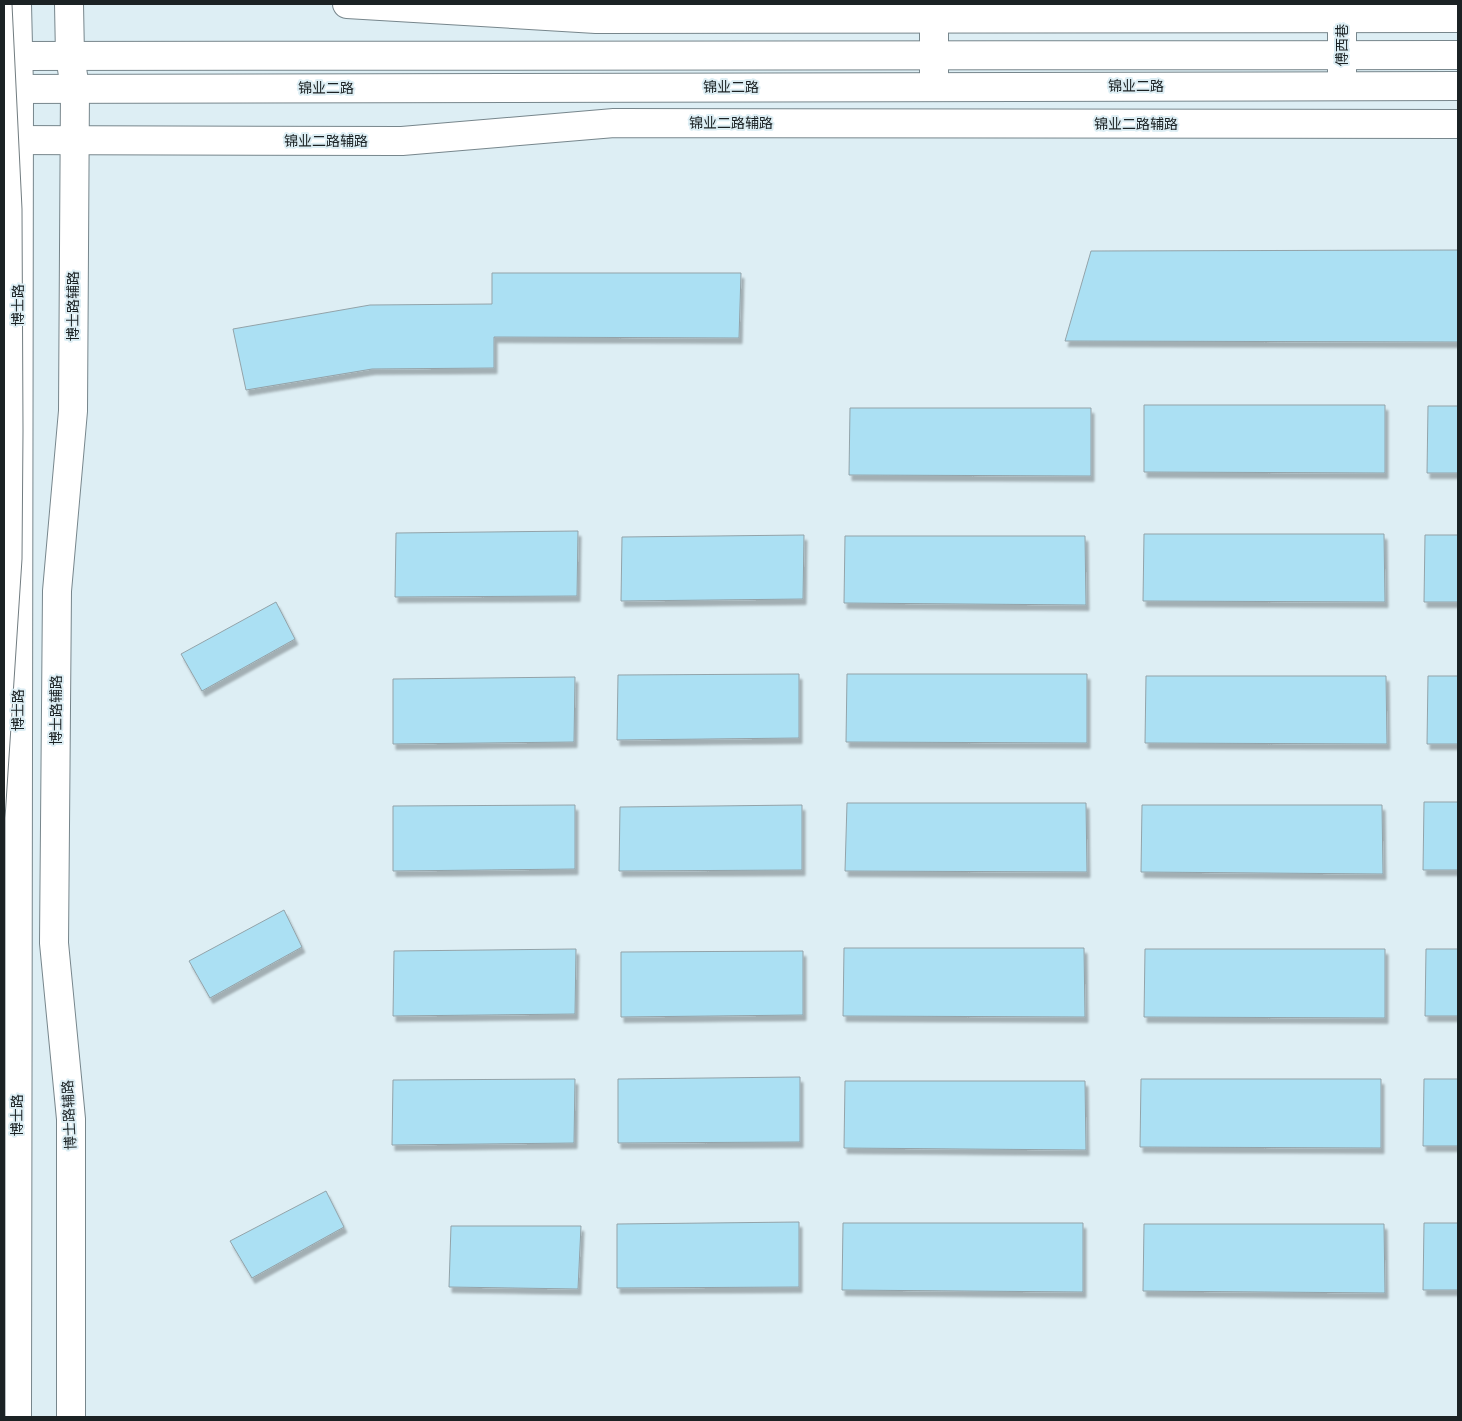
<svg xmlns="http://www.w3.org/2000/svg" width="1462" height="1421" viewBox="0 0 1462 1421" font-family="'Noto Sans','Noto Sans SC',sans-serif">
<style>
.building{fill:#abe0f3;stroke:#93a3a9;filter:url(#shadow)}
.lines{fill:none;stroke-linecap:round;stroke-linejoin:round}
.minor-casing{stroke:#77868c;stroke-width:30}
.tertiary-casing{stroke:#77868c;stroke-width:30}
.secondary-casing{stroke:#77868c;stroke-width:30}
.primary-casing{stroke:#77868c;stroke-width:30}
.minor{stroke:#fff;stroke-width:28}
.tertiary{stroke:#fff;stroke-width:28}
.secondary{stroke:#fff;stroke-width:28}
.primary{stroke:#fff;stroke-width:28}
.tram{stroke:#717c80;stroke-width:1}
.labels{text-anchor:middle;stroke-width:4;stroke-linejoin:round;paint-order:stroke}
.street-label{font-size:14px;fill:#1b2224;stroke:#ddeef4}
</style>
<defs>
<filter id="shadow"><feDropShadow dx="3" dy="5.5" stdDeviation="1" flood-color="#0004"/></filter>
</defs>
<rect width="100%" height="100%" fill="#ddeef4"/>
<g class="building">
<polygon points="1458,250 1458,342 1065,341 1091,251"/>
<polygon points="492,273 741,273 739,338 494,337 494,368 372,369 246,390 233,329 370,305 492,304"/>
<polygon points="1144,405 1385,405 1385,473 1144,472"/>
<polygon points="1428,406 1458,406 1458,473 1427,473"/>
<polygon points="850,408 1091,408 1091,476 849,475"/>
<polygon points="578,531 577,596 395,597 396,533"/>
<polygon points="1144,534 1384,534 1385,602 1143,601"/>
<polygon points="804,535 803,599 621,601 622,537"/>
<polygon points="1425,535 1458,535 1458,602 1424,602"/>
<polygon points="845,536 1085,536 1086,605 844,603"/>
<polygon points="276,602 295,639 202,691 181,654"/>
<polygon points="799,674 799,738 617,740 618,675"/>
<polygon points="847,674 1087,674 1087,743 846,742"/>
<polygon points="1146,676 1386,676 1387,744 1145,743"/>
<polygon points="1428,676 1458,676 1458,744 1427,744"/>
<polygon points="575,677 574,742 393,744 393,679"/>
<polygon points="1424,802 1458,802 1458,870 1423,870"/>
<polygon points="847,803 1086,803 1087,872 845,871"/>
<polygon points="575,805 575,869 393,871 393,806"/>
<polygon points="802,805 802,870 619,871 620,807"/>
<polygon points="1142,805 1382,805 1383,874 1141,872"/>
<polygon points="284,910 302,947 210,998 189,961"/>
<polygon points="844,948 1084,948 1085,1017 843,1016"/>
<polygon points="576,949 575,1014 393,1016 394,951"/>
<polygon points="1145,949 1385,949 1385,1018 1144,1017"/>
<polygon points="1426,949 1458,949 1458,1016 1425,1016"/>
<polygon points="803,951 803,1015 621,1017 621,952"/>
<polygon points="800,1077 800,1142 618,1143 618,1079"/>
<polygon points="575,1079 574,1143 392,1145 393,1080"/>
<polygon points="1141,1079 1381,1079 1381,1148 1140,1147"/>
<polygon points="1424,1079 1458,1079 1458,1146 1423,1146"/>
<polygon points="845,1081 1085,1081 1086,1150 844,1148"/>
<polygon points="326,1191 344,1227 252,1278 230,1241"/>
<polygon points="799,1222 799,1287 617,1288 617,1224"/>
<polygon points="843,1223 1083,1223 1083,1292 842,1290"/>
<polygon points="1424,1223 1458,1223 1458,1290 1423,1290"/>
<polygon points="1144,1224 1384,1224 1385,1293 1143,1291"/>
<polygon points="451,1226 581,1226 578,1289 449,1287"/>
</g>
<g class="lines">
<defs>
<g id="minor">
<polyline points="69,4 70,56 75,88 73,411 57,591 54,943 71,1119 71,1417"/>
<polyline points="347,4 596,19 1458,18"/>
<polyline points="934,4 934,86"/>
<polyline points="4,140 402,141 614,123 1458,124"/>
</g>
<polyline id="tertiary" points="1342,4 1342,86"/>
<g id="secondary">
<polyline points="4,56 1458,55"/>
<polyline points="4,89 1458,86"/>
</g>
<polyline id="primary" points="17,4 19,88 17,1417"/>
</defs>
<use href="#minor" class="minor-casing"/>
<use href="#tertiary" class="tertiary-casing"/>
<use href="#secondary" class="secondary-casing"/>
<use href="#primary" class="primary-casing"/>
<use href="#minor" class="minor"/>
<use href="#tertiary" class="tertiary"/>
<use href="#secondary" class="secondary"/>
<use href="#primary" class="primary"/>
<polyline class="tram" points="5,1417 5,818 22,559 23,431 22,209 12,4"/>
</g>
<g class="labels">
<g class="street-label">
<text transform="translate(1342 45) rotate(-90)" y="5">傅西巷</text>
<text x="1136" y="91">锦业二路</text>
<text x="731" y="92">锦业二路</text>
<text x="326" y="93">锦业二路</text>
<text x="731" y="128">锦业二路辅路</text>
<text x="1136" y="129">锦业二路辅路</text>
<text x="326" y="146">锦业二路辅路</text>
<text transform="translate(18 305) rotate(-90)" y="5">博士路</text>
<text transform="translate(73 306) rotate(-90)" y="5">博士路辅路</text>
<text transform="translate(18 710) rotate(-90)" y="5">博士路</text>
<text transform="translate(56 710) rotate(-90)" y="5">博士路辅路</text>
<text transform="translate(17 1115) rotate(-90)" y="5">博士路</text>
<text transform="translate(69 1115) rotate(-93)" y="5">博士路辅路</text>
</g>
</g>
<rect width="1462" height="1421" fill="none" stroke="#1b2224" stroke-width="10"/>
</svg>
